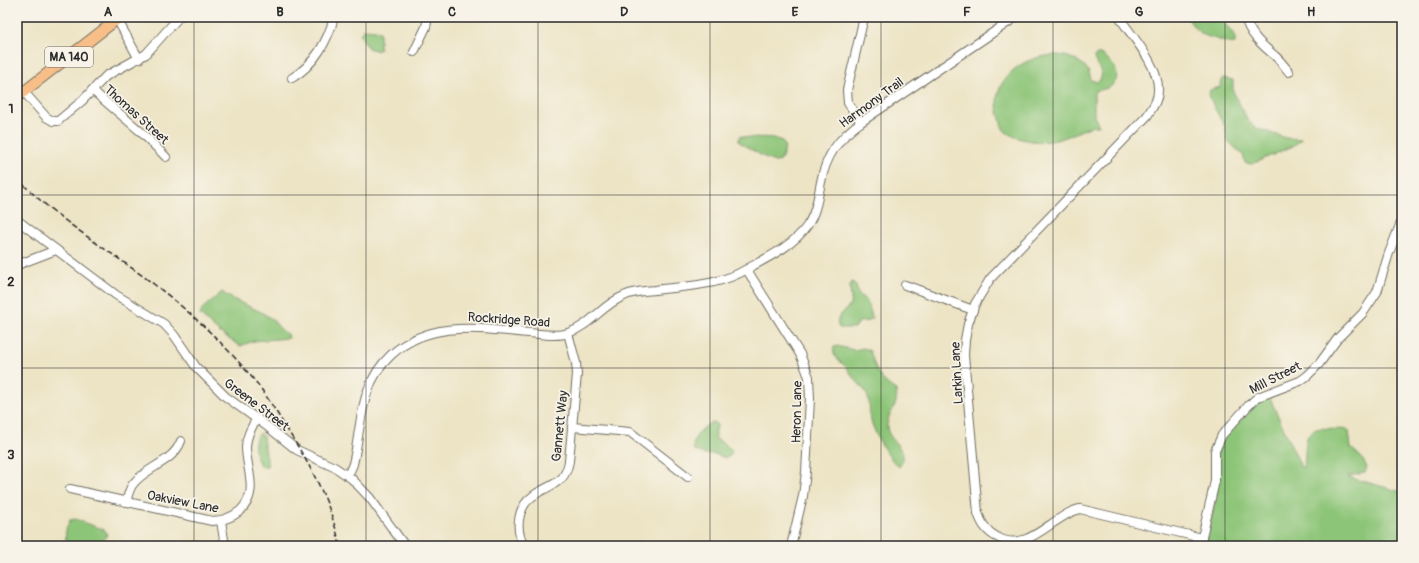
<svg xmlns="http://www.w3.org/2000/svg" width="1419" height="563" viewBox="0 0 1419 563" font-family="Pangolin,sans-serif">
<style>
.green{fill:#8dc578;stroke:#5c7852}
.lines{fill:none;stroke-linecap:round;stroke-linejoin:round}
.minor-casing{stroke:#6f6c61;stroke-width:10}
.major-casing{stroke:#6f6c61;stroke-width:12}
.minor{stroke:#fff;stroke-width:8}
.major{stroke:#f7be88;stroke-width:10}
.rail{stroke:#2b2b2b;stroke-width:1.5;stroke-dasharray:6 3;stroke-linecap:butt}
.grid{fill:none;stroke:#2b2b2b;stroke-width:1;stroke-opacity:0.55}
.labels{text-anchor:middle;stroke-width:3.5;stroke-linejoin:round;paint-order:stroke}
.shield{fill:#f7f3e8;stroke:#686764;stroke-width:1}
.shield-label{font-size:12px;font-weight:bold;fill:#2b2b2b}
.street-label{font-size:13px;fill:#2b2b2b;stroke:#f7f3e8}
.neatline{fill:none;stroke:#2b2b2b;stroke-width:1.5}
.grid-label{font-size:13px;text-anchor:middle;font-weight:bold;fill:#2b2b2b}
</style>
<rect width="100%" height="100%" fill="#f7f3e8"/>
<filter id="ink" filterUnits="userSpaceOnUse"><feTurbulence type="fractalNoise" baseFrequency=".025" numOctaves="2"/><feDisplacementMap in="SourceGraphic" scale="8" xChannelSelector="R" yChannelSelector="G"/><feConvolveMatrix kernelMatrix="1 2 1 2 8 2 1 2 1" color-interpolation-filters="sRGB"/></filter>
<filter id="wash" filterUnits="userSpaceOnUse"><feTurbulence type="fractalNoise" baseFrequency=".012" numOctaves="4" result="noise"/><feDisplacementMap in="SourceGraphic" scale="16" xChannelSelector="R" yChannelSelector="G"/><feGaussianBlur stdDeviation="0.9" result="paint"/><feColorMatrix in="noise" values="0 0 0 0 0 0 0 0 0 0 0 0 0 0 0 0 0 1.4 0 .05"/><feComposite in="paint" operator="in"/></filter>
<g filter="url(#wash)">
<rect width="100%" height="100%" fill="#ede4c5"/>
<g class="green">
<path d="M1187 17H1217C1224 24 1237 32 1235 43 1230 44 1228 43 1223 41 1203 35 1199 36 1187 17Z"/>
<polygon points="364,29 376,30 380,32 380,49 378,51 368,48 360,34"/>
<path d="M1100 54C1111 59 1125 76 1111 86 1107 89 1100 90 1095 91L1094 93V116L1099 126C1096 126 1092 126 1090 127 1077 131 1064 140 1050 141 1037 143 1017 140 1006 132 1001 128 1001 121 999 115 990 87 1013 63 1040 57 1052 55 1062 53 1073 59 1084 64 1089 68 1091 80L1097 82 1100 80 1102 74 1094 59 1095 56Z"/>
<polygon points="1223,78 1233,80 1233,91 1248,121 1256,128 1286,138 1302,139 1293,146 1252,164 1245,163 1243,155 1228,141 1225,127 1214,107 1209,95 1210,90 1220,87"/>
<path d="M740 136C754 140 769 134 782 141L785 148 781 160C779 161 778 162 775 162 772 162 741 144 738 141Z"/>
<path d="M852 282 856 285 858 294C868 300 870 307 872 318L869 321 859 322 855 328H839C833 316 846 313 850 304 853 298 849 292 850 286Z"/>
<path d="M222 292C236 303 255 307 269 317 276 322 280 331 288 334L289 338 254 341 240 346 219 332 200 315 203 308Z"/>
<path d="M837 346 854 350 864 348 870 351C876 370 878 379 896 390 900 407 887 412 887 426 887 442 913 450 899 467 887 458 873 431 870 417 869 409 870 402 867 395 863 386 854 380 849 371 844 362 831 360 834 347Z"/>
<path d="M1269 396 1301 467H1304C1307 447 1300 424 1330 429 1336 430 1343 428 1349 431L1351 448 1361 457 1367 467 1365 473 1348 476V477L1402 492V546H1205L1217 493V453L1221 441 1256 403Z"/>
<path d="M714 422 717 425 715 437 717 439 732 450 730 456 726 458 714 454H704L694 450C690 439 704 425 714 422Z"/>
<path d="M260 433 263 436C263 444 269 462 267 466L264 467 260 465C255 456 251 441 260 433Z"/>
<path d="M75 519 105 530 107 535C100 551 86 546 71 546L67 543C64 534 66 528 70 520Z"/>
</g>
</g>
<g filter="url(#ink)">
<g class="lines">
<defs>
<g id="minor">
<path d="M1119 17C1132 36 1160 67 1158 91 1158 101 1152 108 1147 116L990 279 975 304 968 324 965 340 964 355 978 513C981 523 987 532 997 537 1028 555 1052 515 1080 509L1202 538"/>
<path d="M1245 17C1249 34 1262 45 1275 56 1280 60 1285 67 1289 72"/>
<polyline points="117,19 139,59"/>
<polyline points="414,52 426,27 428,17"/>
<path d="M292 78C314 65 328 41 334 17"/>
<polyline points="92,90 140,131 166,157"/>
<polyline points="24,92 46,117 53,121 58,121 82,101 106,76 146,54 179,17"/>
<polyline points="861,122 848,103 847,90 864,17"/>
<polyline points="17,220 116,295 164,324 174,335 196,367 226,397 268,427 297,450 336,468 352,479 370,498 405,546"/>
<polyline points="17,265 56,250"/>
<polyline points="747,270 800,354 809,377 810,399 806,472 803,496 791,546"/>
<polyline points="905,285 973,310"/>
<polyline points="572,427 630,432 688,477"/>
<path d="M347 475C354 468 354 458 356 449 362 414 363 381 391 355 430 319 481 329 529 333 541 334 557 337 568 333 590 326 603 304 624 296 633 291 645 291 655 290 687 286 719 286 747 269 767 258 794 245 807 226 816 213 818 197 821 182 826 155 839 138 861 122L1016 17"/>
<path d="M70 489 212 521C223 521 231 518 240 511 260 492 246 470 246 447 246 436 252 427 257 418"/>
<path d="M126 502C128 496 129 489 133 484 147 466 173 463 181 441"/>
<polyline points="221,521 225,546"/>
<path d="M524 546C515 530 517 507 533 496 542 489 554 486 562 478 566 473 568 467 569 461L577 374 576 363 568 333"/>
<polyline points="1200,546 1215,481 1215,451 1222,435 1248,406 1258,397 1300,381 1307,376 1319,364 1338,338 1363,313 1377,292 1389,253 1402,220"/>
</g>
<polyline id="major" points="17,97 120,17"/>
</defs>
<use href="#minor" class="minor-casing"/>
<use href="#major" class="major-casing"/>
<use href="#minor" class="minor"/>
<use href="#major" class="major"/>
<path class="rail" d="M17 178C57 220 109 250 155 285 193 314 229 348 259 386 270 401 280 418 290 434 313 470 331 504 340 546"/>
</g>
</g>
<path class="grid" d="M194 17V546M366 17V546M538 17V546M710 17V546M881 17V546M1053 17V546M1225 17V546M17 195H1402M17 368H1402"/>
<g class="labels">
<rect class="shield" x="45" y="47" width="48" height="20" rx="3"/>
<g class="shield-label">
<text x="69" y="61">MA 140</text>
</g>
<g class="street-label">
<text transform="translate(871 102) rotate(-36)" y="5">Harmony Trail</text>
<text transform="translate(137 114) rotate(42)" y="5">Thomas Street</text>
<text transform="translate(509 319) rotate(4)" y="5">Rockridge Road</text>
<text transform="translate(956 373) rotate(-93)" y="5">Larkin Lane</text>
<text transform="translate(1275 377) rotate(-27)" y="5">Mill Street</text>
<text transform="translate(257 404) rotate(37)" y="5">Greene Street</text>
<text transform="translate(796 412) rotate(-89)" y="5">Heron Lane</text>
<text transform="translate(559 426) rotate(-84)" y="5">Gannett Way</text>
<text transform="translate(183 501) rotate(11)" y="5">Oakview Lane</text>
</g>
</g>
<rect width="1419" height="563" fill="none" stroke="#f7f3e8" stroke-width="44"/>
<rect x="22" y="22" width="1375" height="519" class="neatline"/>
<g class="grid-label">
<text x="108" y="16">A</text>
<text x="280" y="16">B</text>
<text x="452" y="16">C</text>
<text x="624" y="16">D</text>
<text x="795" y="16">E</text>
<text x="967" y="16">F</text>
<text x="1139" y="16">G</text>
<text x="1311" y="16">H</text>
<text x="11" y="113">1</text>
<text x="11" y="286">2</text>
<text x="11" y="459">3</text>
</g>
</svg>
